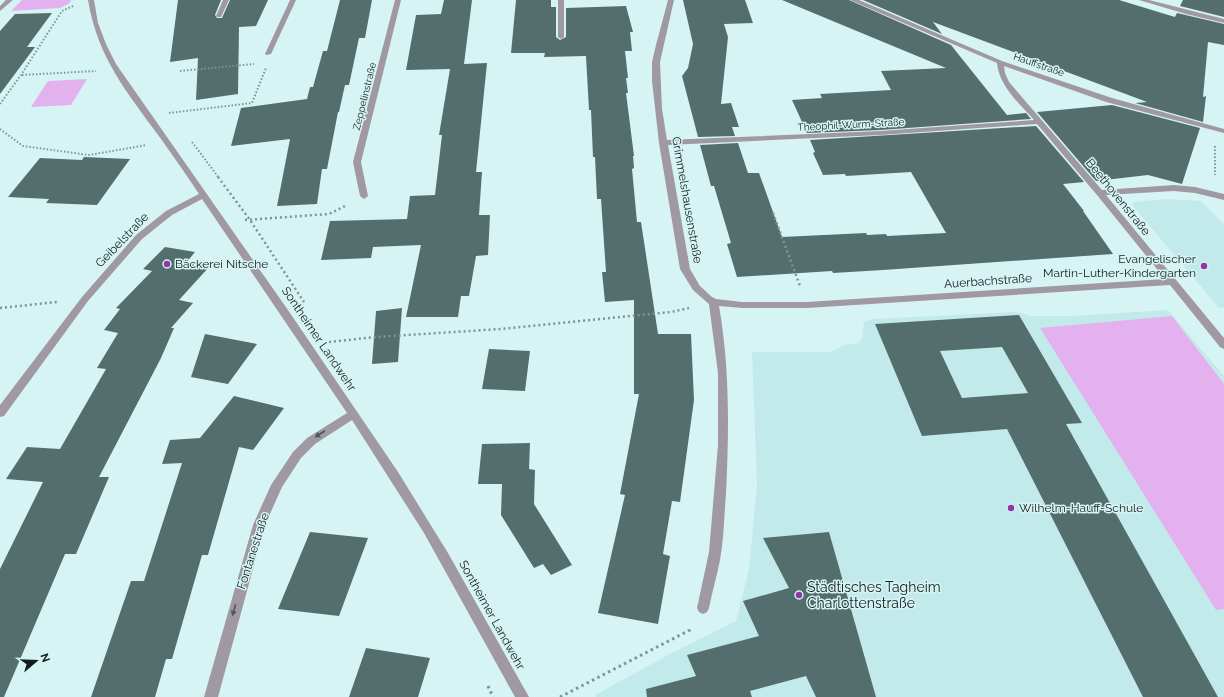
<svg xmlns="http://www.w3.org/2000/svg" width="1224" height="697" viewBox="0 0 1224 697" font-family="Raleway,sans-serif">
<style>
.built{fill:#c3eaea}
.green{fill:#e4b1ef}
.building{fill:#546e6e;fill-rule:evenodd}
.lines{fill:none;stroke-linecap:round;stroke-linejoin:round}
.path-far2{stroke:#7f9494;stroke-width:2;stroke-dasharray:1.5 2;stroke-linecap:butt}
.path-far1{stroke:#7f9494;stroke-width:2.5;stroke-dasharray:2 3;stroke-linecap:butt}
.path{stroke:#7f9494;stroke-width:3;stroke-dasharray:2.5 3.5;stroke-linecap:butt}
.minor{fill:#a099a2;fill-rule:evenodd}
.oneway{fill:#525559}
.poi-dot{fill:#9037a3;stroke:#d7f4f4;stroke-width:1.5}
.labels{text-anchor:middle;stroke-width:3;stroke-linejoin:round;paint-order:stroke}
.far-street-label{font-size:10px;fill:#121d1d;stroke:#d7f4f4}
.street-label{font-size:12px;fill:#121d1d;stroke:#d7f4f4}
.poi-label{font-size:12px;fill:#121d1d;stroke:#d7f4f4;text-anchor:start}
.near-poi-label{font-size:14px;fill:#121d1d;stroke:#d7f4f4;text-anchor:start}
</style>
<rect width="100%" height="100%" fill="#d7f4f4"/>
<g class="built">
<polygon points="1168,199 1201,201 1224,224 1224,307 1219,308 1133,206 1133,202"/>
<polygon points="1168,310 1224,376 1224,697 596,697 595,695 670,654 736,621 749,569 757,485 752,352 831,352 845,345 858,343 862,338 864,322 872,319 1014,312 1022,313 1031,316 1071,316"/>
</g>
<g class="green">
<polygon points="22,0 71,0 70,3 60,8 11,11"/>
<polygon points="87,79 71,105 31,107 48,81"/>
<polygon points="1172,316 1224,384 1224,609 1216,610 1040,328"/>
</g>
<g class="building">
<polygon points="178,0 221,0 215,15 217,18 222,18 230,0 268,0 256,26 239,27 238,94 196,100 198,58 170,62"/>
<polygon points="340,0 372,0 365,38 359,38 349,85 345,85 339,112 338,112 327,169 322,169 317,204 277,206 290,139 231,146 241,108 307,99 310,87 313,87 323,51 327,51"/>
<polygon points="444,0 472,0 464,64 487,63 476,172 482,172 479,215 490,215 488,255 476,256 469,296 461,296 458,317 406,317 421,245 373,247 371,258 321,260 330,221 407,219 410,196 435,195 442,135 439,135 450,69 406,70 416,15 441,14"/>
<polygon points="516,0 551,0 551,7 556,7 556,37 560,40 566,37 566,8 626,6 633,32 630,32 632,51 625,51 628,78 626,78 628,93 626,93 634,156 633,156 634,168 632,169 637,222 641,222 658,334 691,334 694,400 680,502 672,501 663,554 670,556 658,624 598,613 625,495 620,494 639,394 634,394 634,300 605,302 602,272 606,272 601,199 597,199 595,157 593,157 591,110 589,110 586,56 544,57 545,53 511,53"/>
<polygon points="683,0 745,0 753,23 724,24 728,37 721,104 731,103 739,127 732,127 735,136 698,137 682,76 688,68 693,44"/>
<polygon points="782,0 849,0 951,45 1007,115 1026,113 1031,119 880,130 807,133 792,100 822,98 820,94 891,90 881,71 946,68"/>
<polygon points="863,0 1119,0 1175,17 1177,13 1224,24 1224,45 1208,42 1203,97 1206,96 1203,122 1135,103 1147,102 933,22 942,34"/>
<polygon points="1183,0 1224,0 1224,17 1180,6"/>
<polygon points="52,13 27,47 35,47 0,94 0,31 15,14"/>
<polygon points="1112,105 1200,128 1182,184 1148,175 1096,181 1037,112"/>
<polygon points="1036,126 1084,182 1063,184 1084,211 1083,211 1113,254 883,270 833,273 832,271 737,277 727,244 731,243 714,186 711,186 700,145 738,143 748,173 759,173 782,237 866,233 867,235 886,234 887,236 946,233 911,172 846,176 845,174 823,175 813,153 815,152 810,140"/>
<polygon points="84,157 130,159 97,205 46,203 49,199 8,197 40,158 82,160"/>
<polygon points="165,247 195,252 186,263 209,267 179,300 193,303 171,328 174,328 161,358 99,477 109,477 76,554 65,554 4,697 0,697 0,569 43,482 6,479 27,447 60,449 106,369 97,368 118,333 104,330 120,309 116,308 152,271 143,269"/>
<polygon points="402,308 398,362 372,364 376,311"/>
<path d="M1019 315 1082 423 1066 424 1218 697H1143L1007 429 922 436 875 324ZM1002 347 1028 393 962 398 940 351Z"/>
<polygon points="205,334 257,344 228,384 191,377"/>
<polygon points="489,349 530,351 525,391 482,389"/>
<polygon points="234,396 284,408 253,450 239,447 208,555 202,555 172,659 166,659 155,697 91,697 131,581 144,581 182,463 162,464 170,440 200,438"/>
<polygon points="530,443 529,469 535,470 534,504 572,565 551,575 543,564 534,568 501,515 502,484 478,484 482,444"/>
<polygon points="310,532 368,538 339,616 278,609"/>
<polygon points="829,532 876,697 816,697 806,676 750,691 752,697 647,697 646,689 696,676 687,655 759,636 743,601 789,588 763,538"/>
<polygon points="366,648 430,658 418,697 349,697"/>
</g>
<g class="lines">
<g class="path-far2">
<polyline points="180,71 254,64"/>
<polyline points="22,75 96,71"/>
<polyline points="0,104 21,75 62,11 73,6"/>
<polyline points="169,113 252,103 266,68"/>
<polyline points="0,129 23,146 89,155 147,145"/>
<polyline points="192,142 219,178"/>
<polyline points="1215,146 1215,175"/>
</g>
<g class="path-far1">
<polyline points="218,177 250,220 304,302"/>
<polyline points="773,213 800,286"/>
<polyline points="245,220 329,214 347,205"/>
<polyline points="0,308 57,302"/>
<polyline points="329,342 376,337 501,329 671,312 689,308"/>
</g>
<g class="path">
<polyline points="488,686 493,697"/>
<polyline points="560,697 690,630 692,627"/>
</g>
<g class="minor">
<polygon points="6,0 13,0 0,11 0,6"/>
<path d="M88 0H94L98 23 106 44 116 64 290 313 398 472 448 553 529 697H515L424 533 352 420 315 444 301 458 282 487 265 525 218 697H204L253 525 271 485 293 452 307 438 347 413 202 199 172 215 142 239 88 301 4 416 0 417V405L82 297 136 235 166 211 199 194C187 176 174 157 161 139 127 92 98 59 88 0Z"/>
<polygon points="223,0 229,0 221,17 217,17 216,16"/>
<polygon points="290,0 296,0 271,54 266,55 265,54"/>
<polygon points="395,0 401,0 361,162 368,196 364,199 360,196 353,162"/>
<polygon points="558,0 564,0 564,37 561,39 558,37"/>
<path d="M668 0H674L660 62 662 109 667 140 880 131 1034 120C1019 103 999 86 997 63L850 0H859L1002 61 1112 98 1224 129V133L1106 102 1004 66 1005 73 1009 82 1102 190 1174 185 1195 187 1224 194V200L1195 193 1174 191 1106 195 1224 338V349L1220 347 1170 285 807 308H742L719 306C730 369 729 430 726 494 724 516 724 539 720 560 717 576 712 592 709 608L707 612 703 614 699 612 697 608 709 552 718 445V373L709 304 693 290 680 269 659 143 652 81V62L656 45ZM1037 124 1097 195 1165 279 807 302H742L716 299 712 297 700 286 690 269 668 145 880 135Z"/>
<polygon points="1139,0 1149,0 1224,19 1224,23 1186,14"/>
</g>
</g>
<defs><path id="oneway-solid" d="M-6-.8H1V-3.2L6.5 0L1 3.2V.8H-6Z"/></defs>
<g class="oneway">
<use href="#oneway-solid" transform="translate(320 434) rotate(147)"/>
<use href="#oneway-solid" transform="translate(234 610) rotate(105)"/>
</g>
<g class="poi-dot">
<circle cx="167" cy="264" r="4"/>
<circle cx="1204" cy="266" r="4"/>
<circle cx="1011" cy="508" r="4"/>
<circle cx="799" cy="595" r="4"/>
</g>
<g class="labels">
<g class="far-street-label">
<text transform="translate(1039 64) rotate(19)" y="4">Hauffstraße</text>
<text transform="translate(364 96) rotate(-76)" y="4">Zeppelinstraße</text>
<text transform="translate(851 124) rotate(-3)" y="4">Theophil-Wurm-Straße</text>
</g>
<g class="street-label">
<text transform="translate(1118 197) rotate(51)" y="4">Beethovenstraße</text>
<text transform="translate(687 200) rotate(80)" y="4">Grimmelshausenstraße</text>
<text transform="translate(122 240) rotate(-46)" y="4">Geibelstraße</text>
<text transform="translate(988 281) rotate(-4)" y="4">Auerbachstraße</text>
<text transform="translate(319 339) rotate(56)" y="4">Sontheimer Landwehr</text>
<text transform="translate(253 551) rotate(-72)" y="4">Fontanestraße</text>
<text transform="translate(492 615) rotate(61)" y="4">Sontheimer Landwehr</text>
</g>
<g class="poi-label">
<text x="1196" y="263" text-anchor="end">Evangelischer<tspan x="1196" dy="14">Martin-Luther-Kindergarten</tspan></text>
<text x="175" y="268">Bäckerei Nitsche</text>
<text x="1019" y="512">Wilhelm-Hauff-Schule</text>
</g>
<g class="near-poi-label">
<text x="807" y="592">Städtisches Tagheim<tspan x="807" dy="16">Charlottenstraße</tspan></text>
</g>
</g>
<g transform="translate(36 661) rotate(71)" stroke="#d7f4f4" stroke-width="3" paint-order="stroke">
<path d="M0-3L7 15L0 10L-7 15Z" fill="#121d1d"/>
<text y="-6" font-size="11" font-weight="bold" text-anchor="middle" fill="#121d1d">N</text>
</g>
</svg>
